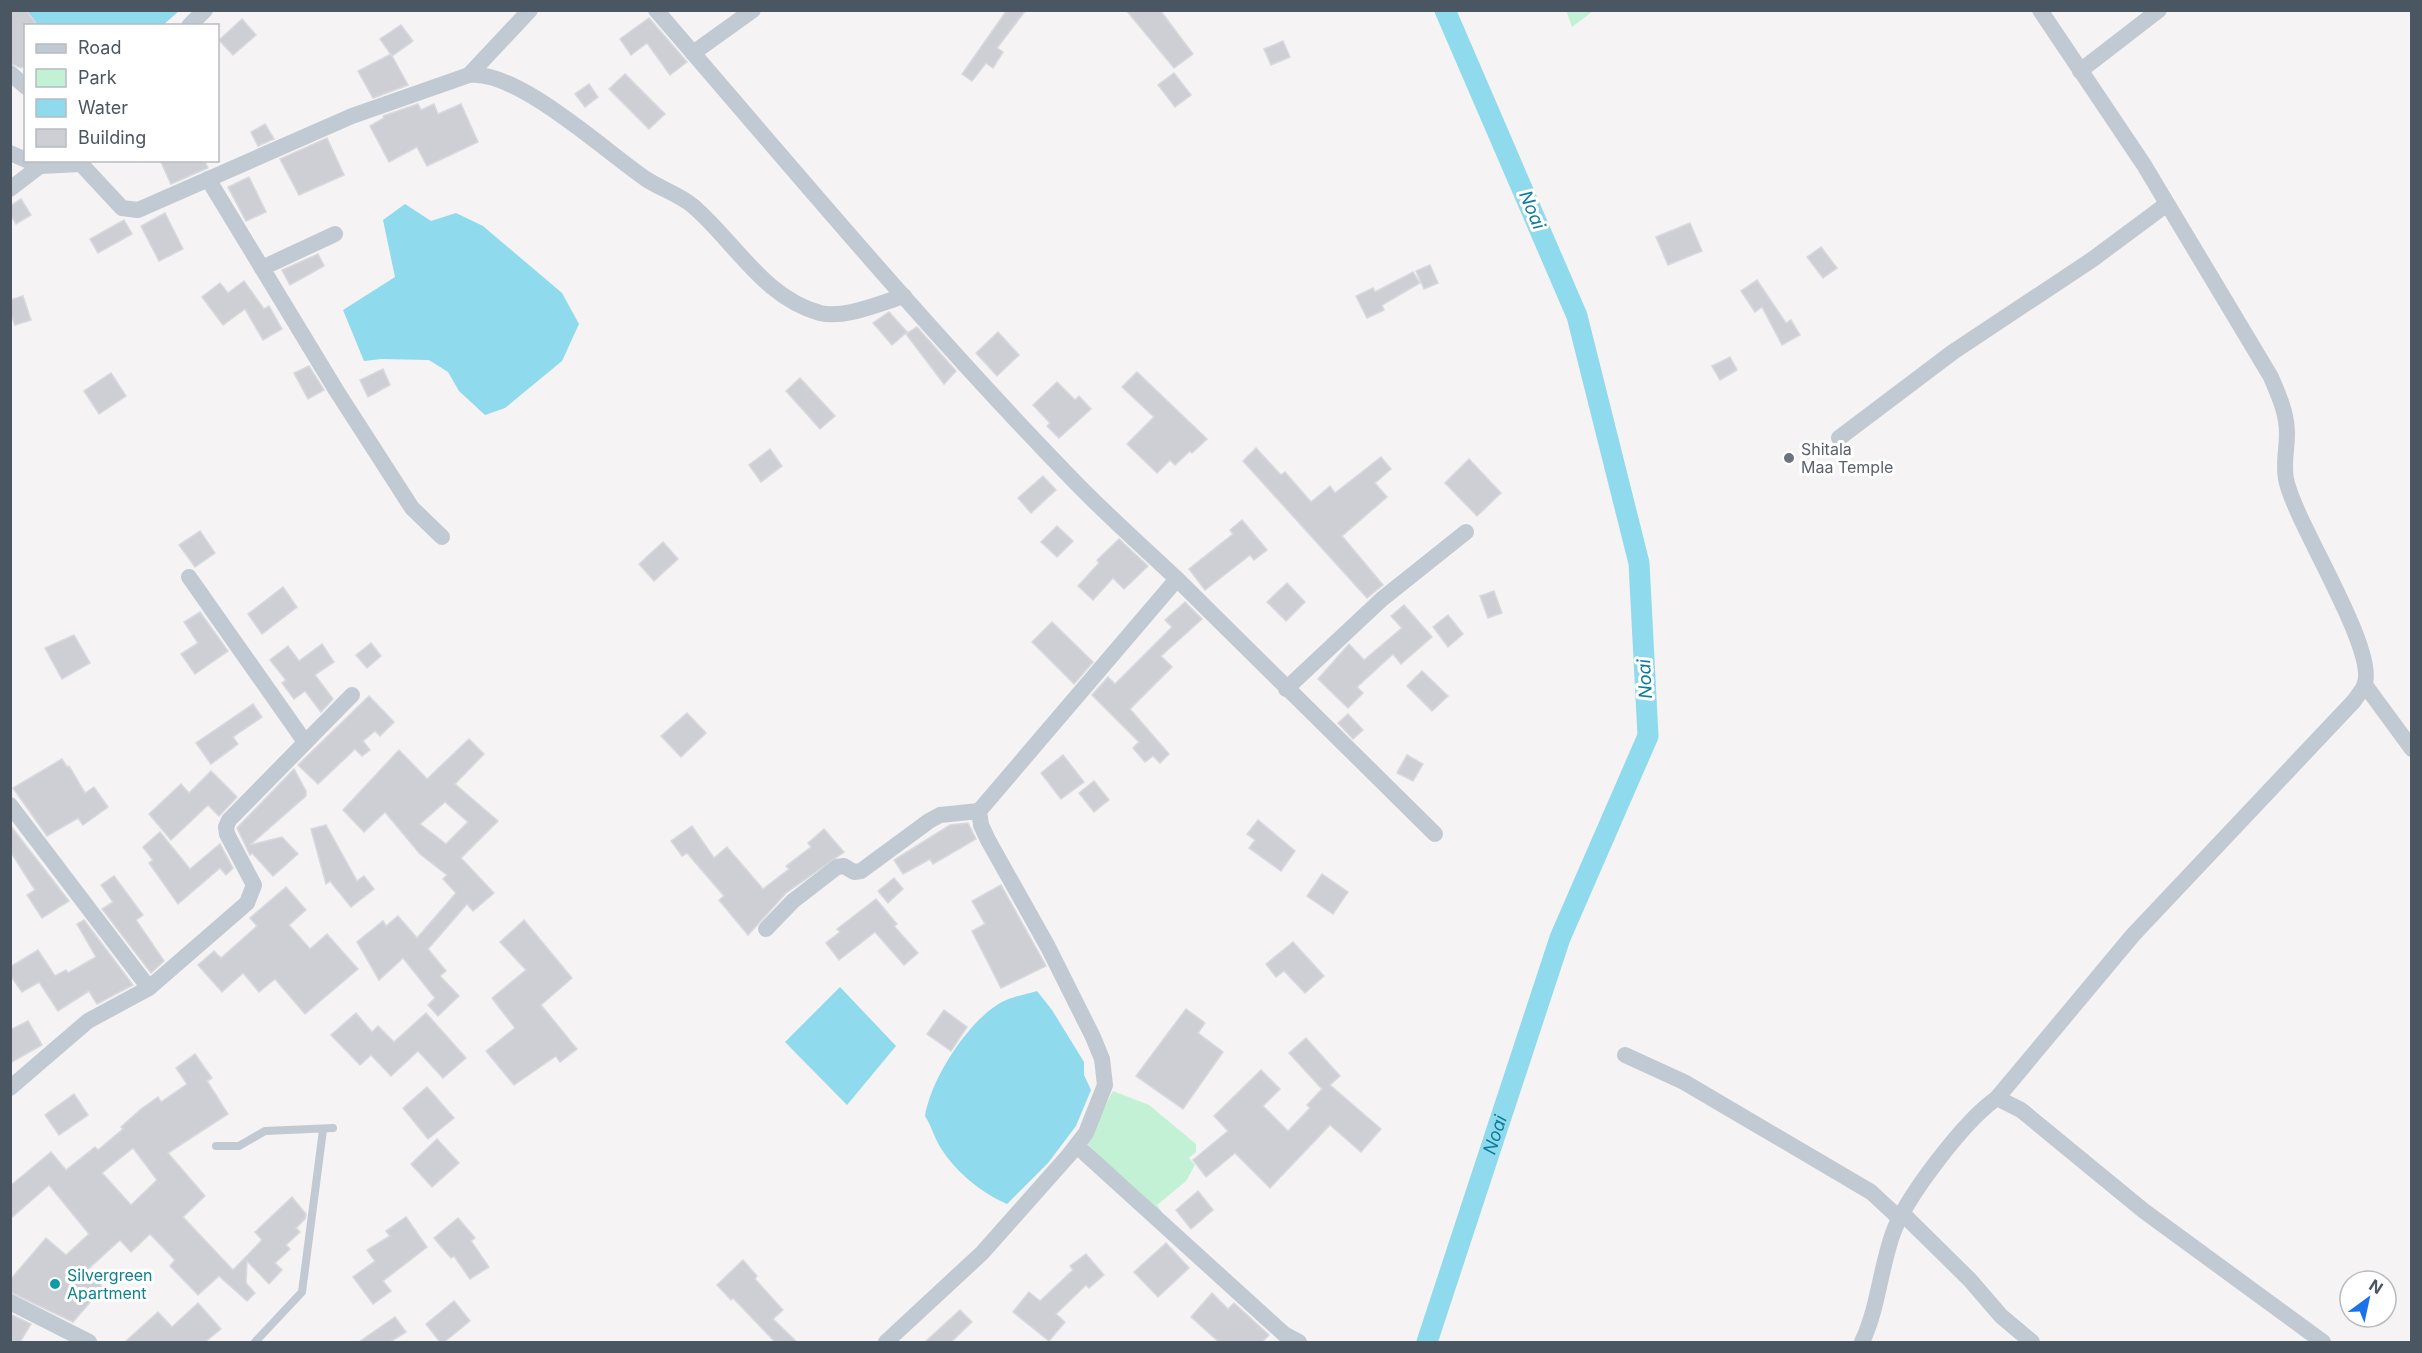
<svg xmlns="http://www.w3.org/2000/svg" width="2422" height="1353" viewBox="0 0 2422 1353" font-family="Inter,sans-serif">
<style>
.green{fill:#c3f1d5}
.water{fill:#90daee}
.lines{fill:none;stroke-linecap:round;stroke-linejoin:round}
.canal{stroke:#90daee;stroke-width:21}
.building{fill:#cdcfd5;stroke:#d7d9de;stroke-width:1.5;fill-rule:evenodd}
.lane{stroke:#c1cad2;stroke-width:8}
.street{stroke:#c1cad2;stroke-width:16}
.worship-dot{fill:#6b7280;stroke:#fff;stroke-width:2}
.culture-dot{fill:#0f9aa8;stroke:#fff;stroke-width:2}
.labels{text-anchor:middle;stroke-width:6;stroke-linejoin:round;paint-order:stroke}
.worship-label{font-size:16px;fill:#5b616d;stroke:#fff;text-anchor:start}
.culture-label{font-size:16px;fill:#0d838f;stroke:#fff;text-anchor:start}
.water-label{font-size:18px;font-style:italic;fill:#0c7c9b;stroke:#fff}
</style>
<rect width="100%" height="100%" fill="#f5f3f3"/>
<g class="green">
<polygon points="1566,10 1593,10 1593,11 1572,27"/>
<polygon points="1113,1091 1149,1105 1196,1144 1196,1152 1189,1158 1195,1165 1186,1181 1157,1205 1165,1217 1137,1197 1086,1142"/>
</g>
<g class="water">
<polygon points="14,11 179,11 162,26 29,25"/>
<polygon points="405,204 431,221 456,213 483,226 562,293 579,324 562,361 505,408 485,415 459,391 448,372 429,360 382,359 364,361 343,310 395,277 383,220"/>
<polygon points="840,987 896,1046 847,1105 785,1042"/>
<path d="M1037 991 1052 1010 1084 1062V1075L1091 1090 1076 1126 1048 1163 1007 1204C982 1193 957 1173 942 1150 935 1140 932 1127 925 1116 931 1079 966 1025 997 1005 1008 997 1024 995 1037 991Z"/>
</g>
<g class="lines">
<path class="canal" id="s1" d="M1427 1342 1560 938 1648 736 1639 563 1577 316 1445 10"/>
</g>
<g class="building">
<polygon points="10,10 26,10 38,26 26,26 26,65 21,68 10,63"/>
<polygon points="1007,10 1026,10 997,48 1003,52 993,68 986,63 972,81 962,74"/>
<polygon points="1126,10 1160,10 1193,54 1174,68"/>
<polygon points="649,18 687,62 670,75 647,43 631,55 620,39"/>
<polygon points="242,19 256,35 233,55 219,40"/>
<polygon points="401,25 413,41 392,56 380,39"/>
<polygon points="1283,41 1290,57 1271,65 1264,49"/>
<polygon points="391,54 408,85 373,98 358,71"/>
<polygon points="1174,73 1191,95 1175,107 1158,85"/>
<polygon points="625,74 665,114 649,129 609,89"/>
<polygon points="589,84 598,97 585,107 575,94"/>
<polygon points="418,104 421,110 434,104 438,114 461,104 478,142 427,166 417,147 389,162 370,126 384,118 383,116"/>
<polygon points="265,124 274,139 258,146 251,132"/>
<polygon points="327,138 344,175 299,195 280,159"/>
<polygon points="160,160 204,160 208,168 171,184"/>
<polygon points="249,177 266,212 246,221 228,187"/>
<polygon points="21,199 31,215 16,224 10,214 10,206"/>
<polygon points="165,213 183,249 159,261 141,226"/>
<polygon points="124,220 132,234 98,253 90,239"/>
<polygon points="1690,223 1702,251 1668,265 1656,237"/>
<polygon points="1821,247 1837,268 1823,278 1807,257"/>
<polygon points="318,254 324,266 290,285 282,270"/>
<polygon points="1430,265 1438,283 1424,289 1416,271"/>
<polygon points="1413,272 1420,283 1382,305 1384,310 1367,318 1356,296 1373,288 1375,292"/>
<polygon points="1757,280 1786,323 1791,320 1800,335 1782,345 1762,307 1755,312 1741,291"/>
<polygon points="244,281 264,309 269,306 282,329 263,340 245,309 223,325 202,297 220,283 228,293"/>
<polygon points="23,296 31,320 15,325 10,312 10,300"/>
<polygon points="889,312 907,332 892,345 873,323"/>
<polygon points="917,327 956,371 944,384 906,334"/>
<polygon points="998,332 1019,355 997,376 976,353"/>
<polygon points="1730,357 1737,370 1720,380 1712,366"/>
<polygon points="309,366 324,390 308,399 294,373"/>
<polygon points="383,369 390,385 368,397 360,380"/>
<polygon points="1137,372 1207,439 1192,453 1190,451 1175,465 1170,460 1157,473 1127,444 1154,417 1122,387"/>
<polygon points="111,373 126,396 99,414 84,391"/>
<polygon points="800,378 835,416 820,429 786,391"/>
<polygon points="1057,382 1075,400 1079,396 1091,409 1059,438 1047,426 1050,423 1033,405"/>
<polygon points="1256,448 1281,475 1285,472 1311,502 1330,486 1335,493 1381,457 1391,469 1375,483 1387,497 1342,536 1383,585 1367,598 1243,461"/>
<polygon points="770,449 782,466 761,482 749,465"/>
<polygon points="1469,459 1501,493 1477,516 1445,483"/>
<polygon points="1043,476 1056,490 1031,513 1018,498"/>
<polygon points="1242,520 1267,550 1254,560 1250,555 1205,590 1189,569 1233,534 1230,530"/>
<polygon points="1057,526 1073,541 1057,557 1041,542"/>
<polygon points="200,531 215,553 195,567 179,545"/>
<polygon points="1119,539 1148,566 1124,589 1113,578 1093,600 1078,586 1099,563 1097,560"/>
<polygon points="663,542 678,559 654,581 639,564"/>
<polygon points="1287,583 1305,602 1286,621 1267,602"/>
<polygon points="283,587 297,607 262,634 248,614"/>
<polygon points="1494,591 1502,613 1488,618 1480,596"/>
<polygon points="1185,602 1202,619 1161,656 1172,667 1130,709 1169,754 1160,763 1153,756 1145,762 1133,748 1139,742 1092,695 1108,677 1115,684 1172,627 1165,620"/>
<polygon points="1404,605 1432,637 1401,664 1393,654 1357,687 1363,693 1348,708 1318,679 1349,644 1364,660 1402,628 1391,616"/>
<polygon points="200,612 228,651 195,674 181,654 198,643 184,622"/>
<polygon points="1448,615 1463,634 1448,647 1433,627"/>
<polygon points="1052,622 1093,662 1074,684 1032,642"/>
<polygon points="74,635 90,663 62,679 45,648"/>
<polygon points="371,643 381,656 367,668 356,655"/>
<polygon points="322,644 334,662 315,675 333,699 321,712 305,691 294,699 282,683 286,680 270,660 288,646 299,661"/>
<polygon points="1422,671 1448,696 1432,711 1407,686"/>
<polygon points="369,696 394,722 380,736 375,731 363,741 370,750 362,756 355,749 318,784 298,765"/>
<polygon points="253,704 262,717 233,737 238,744 211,764 196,743"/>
<polygon points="687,713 706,733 681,757 661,736"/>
<polygon points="1348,714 1363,730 1353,739 1338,723"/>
<path d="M469 739 484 754 455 784 498 821 461 858 494 893 473 911 467 904 428 949 446 971 440 976 459 996 438 1016 428 1005 435 998 403 958 379 980 357 942 383 921 386 926 398 916 417 938 456 893 443 879 447 875 420 854 385 812 364 832 343 810 399 750 427 779ZM445 802 468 822 446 844 420 824Z"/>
<polygon points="1063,755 1084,782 1061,799 1041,773"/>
<polygon points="1407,755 1423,764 1413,781 1397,773"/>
<polygon points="62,759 67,767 69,766 85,793 94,787 108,807 83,825 78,818 47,836 13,788"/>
<polygon points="294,769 306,791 306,796 250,845 282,837 298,854 273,876 252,853 250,855 237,828"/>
<polygon points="211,771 237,797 219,816 208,805 171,840 149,814 181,784 189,793"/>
<polygon points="1094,781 1109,800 1094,812 1079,793"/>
<polygon points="1258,820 1295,851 1281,871 1249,848 1255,840 1247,834"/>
<polygon points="968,823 976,839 933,864 930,859 903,874 894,860 950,825"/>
<polygon points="10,825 69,901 42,918 27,895 35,890 10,851"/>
<polygon points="326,825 357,881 364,876 374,889 351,907 330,881 326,884 311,829"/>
<polygon points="692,826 714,858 727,847 763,889 789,869 786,866 811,847 808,843 824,829 844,852 786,893 748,935 719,900 724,896 687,853 682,856 671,841"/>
<polygon points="160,832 190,869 220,844 233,868 226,875 220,868 178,904 149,863 153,860 143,847"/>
<polygon points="1322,874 1348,892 1333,914 1307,896"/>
<polygon points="114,876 143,915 136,920 164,961 151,973 102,909 113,902 101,885"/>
<polygon points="894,878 903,889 888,903 878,891"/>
<polygon points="1001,885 1046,966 1001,988 972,931 985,924 972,901"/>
<polygon points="286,887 306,910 289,925 310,949 327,934 358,969 305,1014 275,979 259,992 243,973 222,992 198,965 214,951 221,958 257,926 250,918"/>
<polygon points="876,899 897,924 894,926 918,953 904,965 875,932 839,960 826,943 840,932 837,929"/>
<polygon points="84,920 133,985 97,1004 89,991 58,1011 39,982 22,992 10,975 10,967 38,950 55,976 66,970 68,973 96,957 77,924"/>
<polygon points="524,920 572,978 541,1005 577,1049 560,1062 556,1056 514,1085 486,1051 515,1028 492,998 526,970 500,942"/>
<polygon points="1293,942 1324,976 1305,993 1284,971 1276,977 1266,964"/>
<polygon points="1186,1009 1205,1023 1198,1033 1223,1052 1183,1109 1136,1076"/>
<polygon points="944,1010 967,1027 951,1051 927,1034"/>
<polygon points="356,1013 372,1032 378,1026 394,1042 426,1013 466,1058 443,1078 418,1051 391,1076 371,1055 360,1065 331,1035"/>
<polygon points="28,1021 42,1045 10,1063 10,1030"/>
<polygon points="1306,1038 1340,1076 1330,1085 1381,1129 1361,1152 1330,1125 1270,1188 1235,1153 1206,1177 1193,1160 1228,1131 1214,1116 1261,1070 1280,1089 1263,1106 1288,1131 1310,1108 1307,1105 1322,1089 1289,1053"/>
<path d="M195 1054 212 1078 207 1081 228 1114 168 1153 205 1196 183 1217 233 1270 262 1240 255 1232 292 1197 306 1214 305 1219 296 1228 300 1232 286 1245 290 1249 275 1263 282 1270 269 1284 247 1261 246 1283 255 1293 247 1301 219 1276 198 1295 170 1266 175 1260 150 1234 131 1252 120 1240 85 1272 103 1287 73 1322 10 1292V1280L46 1238 66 1255 89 1234 49 1185 10 1219V1186L51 1152 66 1170 95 1147 98 1150 123 1129 121 1127 141 1109 158 1097 161 1102 187 1084 176 1068ZM133 1148 157 1180 131 1205 102 1173Z"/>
<polygon points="427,1087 454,1118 428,1139 403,1108"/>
<polygon points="74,1094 88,1115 59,1135 45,1115"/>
<polygon points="437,1139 459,1163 432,1187 411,1164"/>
<polygon points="1198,1191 1213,1210 1191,1229 1176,1210"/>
<polygon points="406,1217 427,1247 383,1281 391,1291 373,1304 353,1277 375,1261 367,1250 390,1236 386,1231"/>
<polygon points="458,1218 475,1238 471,1241 489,1267 470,1279 454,1256 451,1258 434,1238"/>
<polygon points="1166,1243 1189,1268 1158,1297 1134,1272"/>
<polygon points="1086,1254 1104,1275 1089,1288 1086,1285 1056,1314 1065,1322 1049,1341 1013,1312 1029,1292 1040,1301 1073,1270 1070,1266"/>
<polygon points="743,1260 757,1276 755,1279 783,1310 773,1319 797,1342 775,1342 733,1298 731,1300 717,1285"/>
<polygon points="1212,1293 1228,1309 1234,1303 1269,1335 1262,1342 1219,1342 1191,1317"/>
<polygon points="454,1301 470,1321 444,1342 440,1342 426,1324"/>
<polygon points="198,1303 221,1329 205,1342 125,1342 158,1312 172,1327"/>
<polygon points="960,1310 972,1322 951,1342 925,1342"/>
<polygon points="10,1314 31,1324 20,1342 10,1342"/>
<polygon points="395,1317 406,1332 390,1342 359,1342"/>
</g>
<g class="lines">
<g class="lane">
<polyline points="216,1146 239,1146 265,1131 333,1128"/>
<polyline points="255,1342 302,1292 323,1130"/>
</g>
<g class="street">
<path d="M656 10C794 170 928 331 1075 482 1108 516 1143 547 1177 579L979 811 981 825 988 840 1048 947 1093 1037 1102 1059 1105 1085 1086 1133 1069 1155 982 1253 886 1342"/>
<polyline points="189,26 205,10"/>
<polyline points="693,53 753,10"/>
<polyline points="2080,71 2159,10"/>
<polyline points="10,73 26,87"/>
<polyline points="469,75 530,10"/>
<path d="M10 153 40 166 81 164 122 208 138 210 352 116 469 75C517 69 606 152 646 179 661 189 679 194 693 206 735 242 763 297 820 313 845 319 880 303 904 296"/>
<polyline points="208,179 336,390 412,508 442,537"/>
<polyline points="10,189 40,166"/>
<polyline points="262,268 335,234"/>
<polyline points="1839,438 1953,352 2093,259 2167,204"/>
<polyline points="189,577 305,742"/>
<polyline points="1177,579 1435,834"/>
<polyline points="2365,685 2412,749"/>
<polyline points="1286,689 1382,599 1466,532"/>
<polyline points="10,805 149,988"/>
<polyline points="766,929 793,901 837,867 844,866 854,872 861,871 929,821 940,815 979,811"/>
<polyline points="1625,1055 1684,1082 1871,1192 1899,1218"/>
<polyline points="10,1088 88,1021 149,988 247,903 254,885 227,834 226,827 229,820 352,695"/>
<path d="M1997 1098 2133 935 2354 701C2357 696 2362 691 2364 686 2380 652 2294 522 2286 479 2283 464 2287 449 2287 434 2287 413 2279 396 2271 377L2144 165 2040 10"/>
<polyline points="1077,1146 1284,1334 1299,1342"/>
<polyline points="1902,1213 1970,1280 2001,1316 2032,1342"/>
<polyline points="10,1302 89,1342"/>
<path d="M1862 1342C1878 1308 1880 1271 1892 1236 1904 1199 1965 1120 1997 1098L2021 1110 2144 1211 2323 1342"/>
</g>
</g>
<circle class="worship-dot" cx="1789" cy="458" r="6"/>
<circle class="culture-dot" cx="55" cy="1284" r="6"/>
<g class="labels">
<g class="worship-label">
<text x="1801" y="455">Shitala<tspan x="1801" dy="18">Maa Temple</tspan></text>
</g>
<g class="culture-label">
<text x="67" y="1281">Silvergreen<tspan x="67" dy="18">Apartment</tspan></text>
</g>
<g class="water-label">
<text transform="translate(1532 210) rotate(67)" y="6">Noai</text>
<text transform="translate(1645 679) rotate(-93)" y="6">Noai</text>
<text dy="6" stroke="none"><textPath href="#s1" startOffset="218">Noai</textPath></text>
</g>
</g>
<rect width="2422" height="1353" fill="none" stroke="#4a5661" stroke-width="24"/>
<rect x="24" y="24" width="195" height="138" fill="#ffffff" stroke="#b7bbc0" stroke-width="1.5"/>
<rect x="36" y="44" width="30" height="9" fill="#c1cad2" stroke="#b7bbc0" stroke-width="1.5"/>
<text x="78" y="54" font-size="18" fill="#4a5661">Road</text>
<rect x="36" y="69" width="30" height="18" fill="#c3f1d5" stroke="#b7bbc0" stroke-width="1.5"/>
<text x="78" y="84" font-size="18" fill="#4a5661">Park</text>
<rect x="36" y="99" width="30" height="18" fill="#90daee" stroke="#b7bbc0" stroke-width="1.5"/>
<text x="78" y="114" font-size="18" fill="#4a5661">Water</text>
<rect x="36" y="129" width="30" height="18" fill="#cdcfd5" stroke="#b7bbc0" stroke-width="1.5"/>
<text x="78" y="144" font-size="18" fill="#4a5661">Building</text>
<g transform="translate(2368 1299) rotate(33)"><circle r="28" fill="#ffffff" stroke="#b7bbc0" stroke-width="1.5"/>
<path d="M0-4.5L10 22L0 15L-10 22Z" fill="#1a73e8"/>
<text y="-9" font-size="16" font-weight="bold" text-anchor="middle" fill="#4a5661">N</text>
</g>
</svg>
